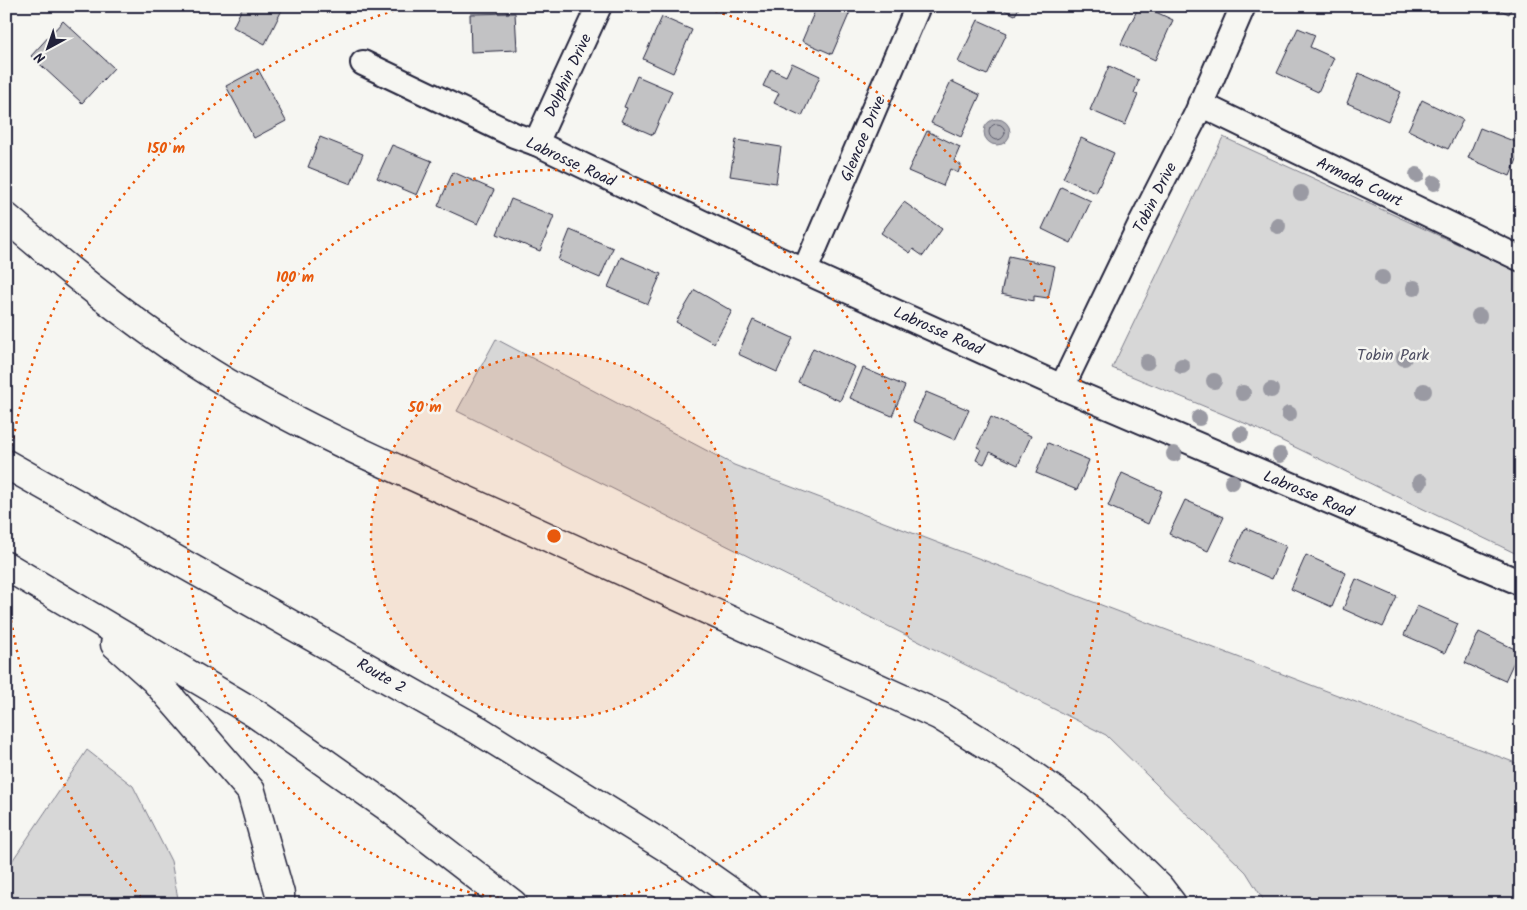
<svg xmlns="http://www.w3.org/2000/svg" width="1527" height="910" viewBox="0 0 1527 910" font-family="Kalam,sans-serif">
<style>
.green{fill:#d7d7d7;stroke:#7c7c89}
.water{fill:#adadb3;stroke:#757583}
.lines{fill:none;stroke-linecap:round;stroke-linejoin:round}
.shore{stroke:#5a5a6b;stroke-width:1}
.building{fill:#c2c2c4;stroke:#22223b}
.street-casing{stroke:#22223b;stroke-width:28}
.highway-casing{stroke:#22223b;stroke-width:31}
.street{stroke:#f6f6f2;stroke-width:24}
.highway{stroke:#f6f6f2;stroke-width:28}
.tree{fill:#9a9aa3}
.ring{fill:none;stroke:#e8590c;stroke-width:2.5;stroke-dasharray:2.5 5}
.labels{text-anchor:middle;stroke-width:5;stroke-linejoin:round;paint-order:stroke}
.street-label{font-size:16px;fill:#22223b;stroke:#f6f6f2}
.park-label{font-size:16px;fill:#4f4f62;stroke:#f6f6f2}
.centre{fill:#e8590c;stroke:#f6f6f2;stroke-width:2.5}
.ring-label{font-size:15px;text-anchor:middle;font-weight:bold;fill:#e8590c;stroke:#f6f6f2;stroke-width:5;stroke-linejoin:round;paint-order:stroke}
</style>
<rect width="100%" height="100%" fill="#f6f6f2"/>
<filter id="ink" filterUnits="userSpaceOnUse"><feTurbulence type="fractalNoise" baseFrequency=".02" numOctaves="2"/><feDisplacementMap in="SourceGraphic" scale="10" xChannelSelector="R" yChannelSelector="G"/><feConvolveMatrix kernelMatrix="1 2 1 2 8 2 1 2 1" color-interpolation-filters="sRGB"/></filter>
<g filter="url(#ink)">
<g class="green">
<polygon points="1223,137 1521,273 1521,556 1249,425 1112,368"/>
<polygon points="496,339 734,465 1521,765 1521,904 1266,904 1246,872 1106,735 457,411"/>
<polygon points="87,750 133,786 171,861 179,904 6,904 6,870"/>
</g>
<circle class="water" cx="997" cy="132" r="13"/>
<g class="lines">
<circle class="shore" cx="997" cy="132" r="8"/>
</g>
<g class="building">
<polygon points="243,6 284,6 265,44 233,27"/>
<polygon points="817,6 837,6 850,12 832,54 802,41"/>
<polygon points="996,6 1020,6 1015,15"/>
<polygon points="1139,6 1143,6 1173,20 1155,60 1121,44"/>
<polygon points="1492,6 1512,6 1509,14"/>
<polygon points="515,13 517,50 471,52 470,14"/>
<polygon points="662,17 692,30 673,73 643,59"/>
<polygon points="978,20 1007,33 987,75 958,62"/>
<polygon points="63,21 114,68 82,103 31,56"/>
<polygon points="1298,28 1315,35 1310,47 1334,58 1318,92 1277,73"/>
<polygon points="792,63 820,76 802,116 774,103 779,93 763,86 771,69 786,76"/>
<polygon points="1109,66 1139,80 1134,93 1138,95 1125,125 1090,110"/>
<polygon points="258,69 286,121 254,138 226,86"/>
<polygon points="1359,73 1401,92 1388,121 1347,103"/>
<polygon points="637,76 672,91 653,135 621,121 627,108 624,107"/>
<polygon points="951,81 980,95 961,137 931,123"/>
<polygon points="1422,100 1463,120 1448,149 1408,130"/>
<polygon points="1480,128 1521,144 1521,150 1510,176 1468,158"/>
<polygon points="927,131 960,147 954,161 961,165 958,173 950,169 943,186 908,171"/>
<polygon points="320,137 363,154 351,184 308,167"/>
<polygon points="1081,138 1114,153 1096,193 1063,178"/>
<polygon points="736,140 781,147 776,183 730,176"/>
<polygon points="392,145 432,161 417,195 377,178"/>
<polygon points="453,172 494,190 478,224 438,206"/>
<polygon points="1061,187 1091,201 1071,243 1042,229"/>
<polygon points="511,199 554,216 540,251 497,234"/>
<polygon points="904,202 942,229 923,256 913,249 910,253 881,233"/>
<polygon points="570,230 613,248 600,278 558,260"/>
<polygon points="1009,256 1055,266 1048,298 1034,296 1034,301 1001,294"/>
<polygon points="621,257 661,274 648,304 608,287"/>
<polygon points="695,290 732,311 714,343 676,322"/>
<polygon points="753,320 793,338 777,372 738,354"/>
<polygon points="813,348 855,367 840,401 798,382"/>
<polygon points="863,368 905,386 892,416 850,398"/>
<polygon points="926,392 969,410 955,440 913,421"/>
<polygon points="991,417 1031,436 1018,465 990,452 984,464 976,460 981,449 977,447"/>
<polygon points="1048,443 1089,460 1077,490 1036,473"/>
<polygon points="1122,473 1162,491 1148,524 1108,506"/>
<polygon points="1185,500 1224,517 1208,551 1169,534"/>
<polygon points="1245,528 1286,546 1272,579 1230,561"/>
<polygon points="1306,555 1346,573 1332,607 1291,589"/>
<polygon points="1356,579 1397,597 1383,627 1343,609"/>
<polygon points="1417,606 1458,624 1445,653 1404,635"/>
<polygon points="1479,632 1519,651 1505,681 1465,663"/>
</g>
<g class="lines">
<defs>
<g id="street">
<polyline points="363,63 514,135 536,143 780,260 1062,387 1521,583"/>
<polyline points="1200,104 1521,259"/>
<polyline points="536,143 599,6"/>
<polyline points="805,270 918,6"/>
<polyline points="1062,387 1141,223 1196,115 1243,6"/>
</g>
<g id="highway">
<path d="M6 217C75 276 146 334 224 381 317 436 418 478 517 523 658 587 799 651 940 716L1011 760 1077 807 1159 887 1172 904"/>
<polyline points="6,464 478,730 674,852 748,904"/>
<polyline points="6,566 256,714 385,805 513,904"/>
<polyline points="115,644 155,680 251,791 280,894 280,904"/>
</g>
</defs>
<use href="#street" class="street-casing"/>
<use href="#highway" class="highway-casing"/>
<use href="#street" class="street"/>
<use href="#highway" class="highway"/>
</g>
<g class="tree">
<circle cx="1417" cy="175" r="8"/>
<circle cx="1434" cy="183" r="8"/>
<circle cx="1301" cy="193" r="8"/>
<circle cx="1278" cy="226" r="8"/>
<circle cx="1382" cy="278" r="8"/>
<circle cx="1414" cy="288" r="8"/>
<circle cx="1479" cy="316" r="8"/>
<circle cx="1404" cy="358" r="8"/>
<circle cx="1147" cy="362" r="8"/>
<circle cx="1182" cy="366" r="8"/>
<circle cx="1214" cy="381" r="8"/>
<circle cx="1271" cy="390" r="8"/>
<circle cx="1424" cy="391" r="8"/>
<circle cx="1243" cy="393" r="8"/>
<circle cx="1289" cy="414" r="8"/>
<circle cx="1199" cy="418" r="8"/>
<circle cx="1241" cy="434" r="8"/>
<circle cx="1174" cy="454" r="8"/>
<circle cx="1280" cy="455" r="8"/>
<circle cx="1232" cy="482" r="8"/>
<circle cx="1420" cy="482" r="8"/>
</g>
</g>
<circle cx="554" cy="536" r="183" fill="#e8590c" fill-opacity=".12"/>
<g class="ring">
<circle cx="554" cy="536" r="183"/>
<circle cx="554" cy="536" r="366"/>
<path d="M146 903A549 549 0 0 1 6 574M6 498A549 549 0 0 1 407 7M701 7A549 549 0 0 1 962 903"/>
</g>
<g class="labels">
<g class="street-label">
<text transform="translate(567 75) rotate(-65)" y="6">Dolphin Drive</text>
<text transform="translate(862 138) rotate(-67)" y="6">Glencoe Drive</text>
<text transform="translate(571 161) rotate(25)" y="6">Labrosse Road</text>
<text transform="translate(1360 181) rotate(26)" y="6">Armada Court</text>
<text transform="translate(1154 197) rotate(-63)" y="6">Tobin Drive</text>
<text transform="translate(939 330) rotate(24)" y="6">Labrosse Road</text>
<text transform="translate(1309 493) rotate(23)" y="6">Labrosse Road</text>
<text transform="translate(382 675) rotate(30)" y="6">Route 2</text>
</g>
<g class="park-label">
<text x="1393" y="360">Tobin Park</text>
</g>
</g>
<circle cx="554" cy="536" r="8" class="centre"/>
<g class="ring-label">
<text x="166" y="153">150 m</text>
<text x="295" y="282">100 m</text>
<text x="425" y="412">50 m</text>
</g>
<rect width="1527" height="910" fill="none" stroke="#f6f6f2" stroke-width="25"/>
<rect x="12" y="12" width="1502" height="885" fill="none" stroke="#22223b" stroke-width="2" filter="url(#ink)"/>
<g transform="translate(48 48) rotate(220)" stroke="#f6f6f2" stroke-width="4" paint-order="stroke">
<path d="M0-4L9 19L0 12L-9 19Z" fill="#22223b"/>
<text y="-8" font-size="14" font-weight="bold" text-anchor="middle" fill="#22223b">N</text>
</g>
</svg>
